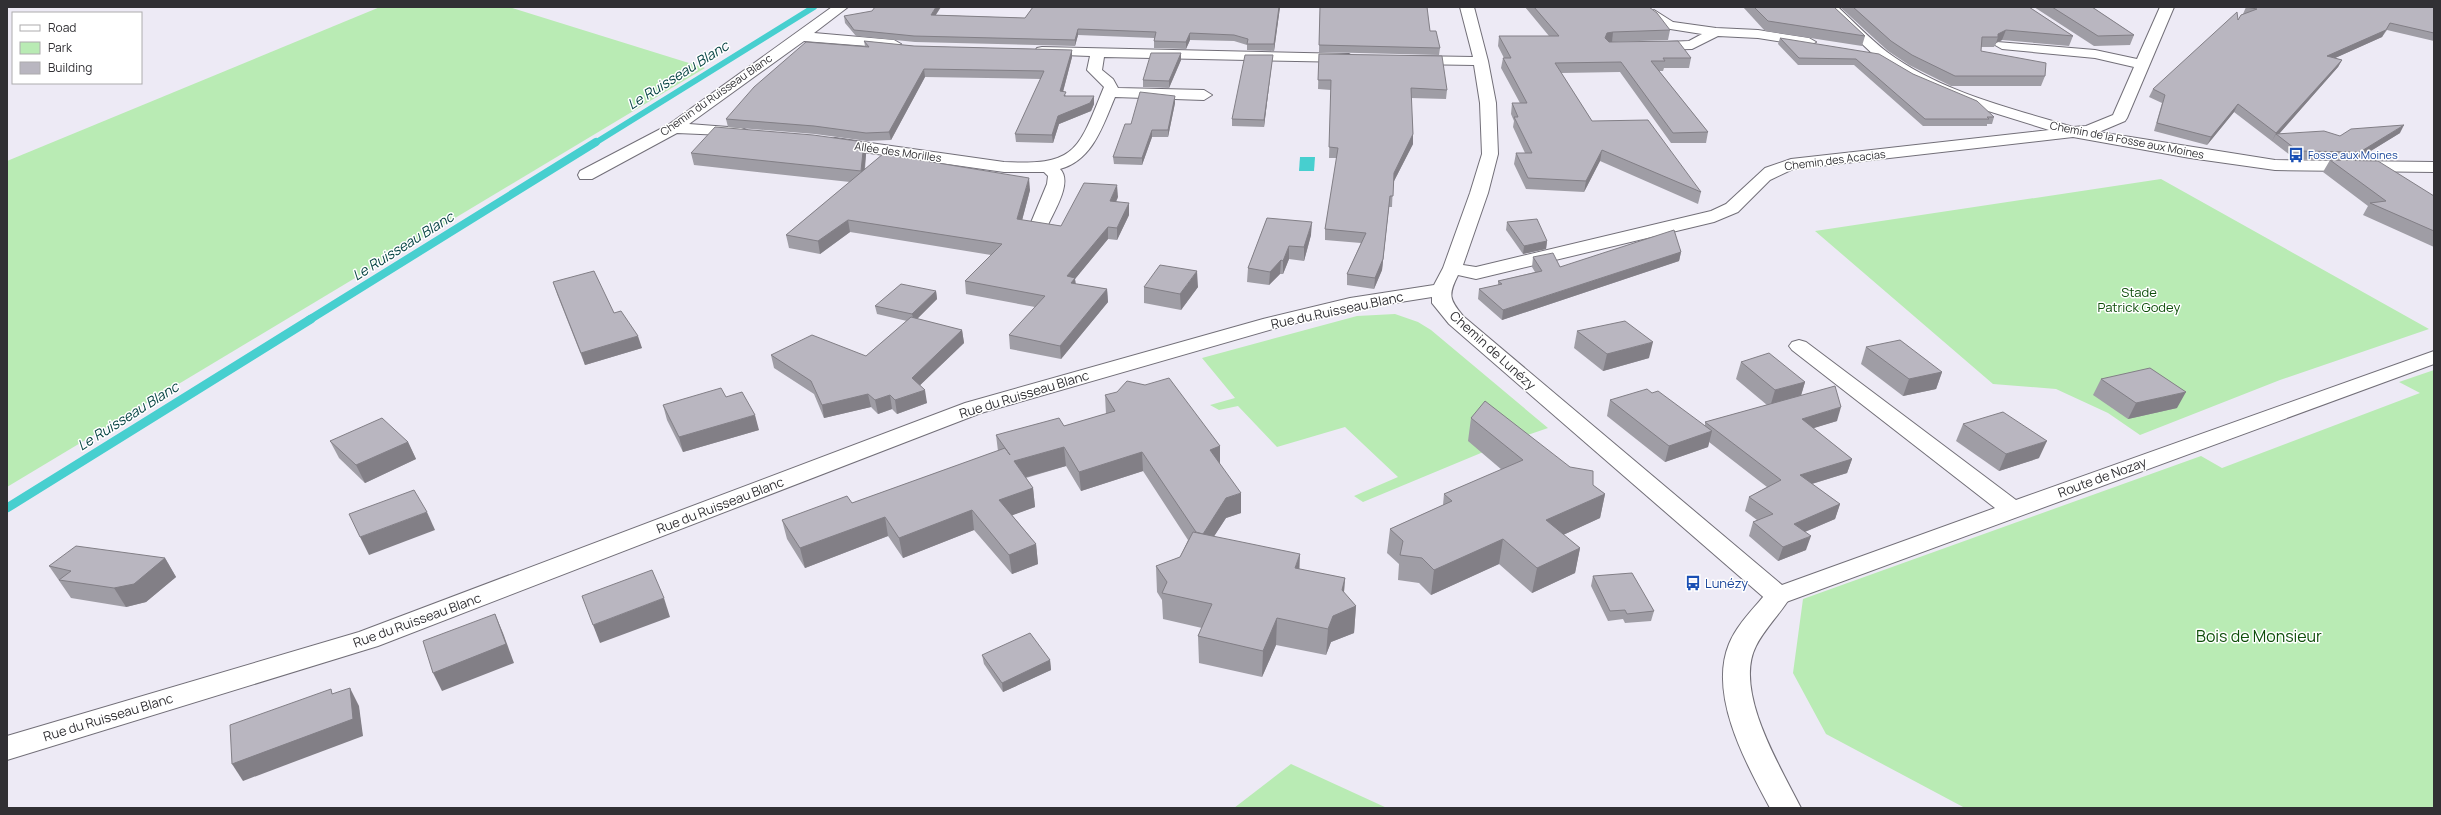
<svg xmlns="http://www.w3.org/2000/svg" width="2441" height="815" viewBox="0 0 2441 815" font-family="Manrope,sans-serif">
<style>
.green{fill:#b9ebb4}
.water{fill:#47cfcf}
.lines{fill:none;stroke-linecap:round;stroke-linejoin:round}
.stream-far2{stroke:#47cfcf;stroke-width:6}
.stream-far1{stroke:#47cfcf;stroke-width:8}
.stream{stroke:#47cfcf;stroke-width:9}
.minor-casing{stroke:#726f78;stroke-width:2}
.tertiary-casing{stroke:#726f78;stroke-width:2}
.minor{fill:#fff;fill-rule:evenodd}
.tertiary{fill:#fff;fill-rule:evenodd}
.wall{fill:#9f9da5}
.shaded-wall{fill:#827f86}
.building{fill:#b9b6c0;stroke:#827f86}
.labels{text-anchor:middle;stroke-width:3;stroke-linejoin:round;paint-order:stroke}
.far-street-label{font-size:11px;fill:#313034;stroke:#fff}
.far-transit-label{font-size:11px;fill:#164399;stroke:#fff;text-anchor:start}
.park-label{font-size:13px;fill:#0e4e0a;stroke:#fff}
.street-label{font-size:13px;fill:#313034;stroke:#fff}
.transit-label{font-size:13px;fill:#164399;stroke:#fff;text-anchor:start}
.water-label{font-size:14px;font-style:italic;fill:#003f3f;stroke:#fff}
.near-park-label{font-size:16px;fill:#0e4e0a;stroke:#fff}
</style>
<rect width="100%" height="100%" fill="#edeaf5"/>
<g class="green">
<polygon points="380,7 509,7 705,68 7,487 7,161"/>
<polygon points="2161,179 2429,329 2280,380 2140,435 2108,413 2056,389 1993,384 1815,231"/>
<polygon points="1395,314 1418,322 1431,330 1548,428 1505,443 1363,502 1354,496 1398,477 1345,427 1277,447 1238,406 1219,410 1210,405 1235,398 1202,358 1357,316"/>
<polygon points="2434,370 2434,808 1965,808 1826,734 1793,673 1803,599 2201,456 2222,468 2420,393 2399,382"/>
<polygon points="1291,764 1387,808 1234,808"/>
</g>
<polygon class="water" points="1300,157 1315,157 1314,171 1299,171"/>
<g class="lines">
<polyline class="stream-far2" points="595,143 814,7"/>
<polyline class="stream-far1" points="309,320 596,142"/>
<polyline class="stream" points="7,508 311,319"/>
<defs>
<g id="minor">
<polygon points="832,7 848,7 814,33 894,40 901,44 894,48 804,41 689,124 741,128 747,130 749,133 747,136 677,133 592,179 580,179 578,175 580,171 668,125"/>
<path d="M1460 7H1474L1488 61 1496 103 1498 154 1488 193 1463 265 1476 267 1711 211 1726 204 1765 168 1791 159 2049 130 1972 106 1911 80 1877 58 1823 7H1838C1854 22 1870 39 1887 52 1941 92 2010 108 2073 127L2086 126 2113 115 2134 67 2095 58 2002 49 1995 45 1997 42 2095 50 2137 59 2160 7H2174L2127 118 2125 121 2099 132 2275 160 2434 162V172L2275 170 2190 158 2073 137 1793 169 1770 180 1738 212 1714 222 1476 279 1458 275C1448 295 1449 299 1463 316L1782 585 1995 508 1792 350 1789 346 1792 342 1799 340 1806 342 2016 500 2434 351V364L1778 605 1769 602 1449 324 1432 303V297L1350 310 1276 328 981 413 378 646 7 760V736L359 632 965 403 1263 319 1350 298 1434 285 1443 268 1470 193 1482 154 1480 103 1474 65 1412 64 1405 60 1412 56 1473 57Z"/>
<polygon points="1654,10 1673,22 1716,28 1758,30 1809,38 1816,42 1809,46 1758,38 1718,36 1692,49 1651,50 1646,49 1644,46 1646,43 1689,41 1702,34 1664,28 1647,14"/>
<path d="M1042 47 1349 54 1356 58 1349 62 1104 57 1102 70 1113 79 1118 88 1204 90 1212 95 1204 100 1115 97C1103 125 1093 160 1060 169 1073 182 1054 211 1048 225L1045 229H1033L1030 225 1047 184 1048 176 1044 172H1004L835 148 829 146 827 143 829 140 835 138 1004 162C1077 166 1078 150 1104 87L1087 70 1090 56 1037 54 1035 51 1037 48Z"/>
</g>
<path id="tertiary" d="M1778 587 1787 590 1791 596C1781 613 1765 628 1756 646 1733 691 1781 768 1801 808H1770C1746 763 1708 695 1729 644 1737 624 1756 606 1769 590Z"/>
</defs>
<use href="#minor" class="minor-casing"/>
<use href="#tertiary" class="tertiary-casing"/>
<use href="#minor" class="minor"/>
<use href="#tertiary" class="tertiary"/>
</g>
<g class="wall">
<polygon points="1033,7 1280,7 1274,51 1247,50 1247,45 1234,41 1190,40 1186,49 1154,48 1154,38 1078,35 1075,46 915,42 856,36 845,23 844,16 936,15 1025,18"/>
<polygon points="1320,7 1430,31 1440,48 1439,55 1319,52"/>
<polygon points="1525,7 1649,7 1670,30 1668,40 1611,42 1691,58 1689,68 1664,68 1663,71 1659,71 1708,132 1706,143 1671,143 1620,72 1561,73 1592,121 1701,192 1698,204 1600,161 1584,192 1526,189 1514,164 1516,153 1525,153 1513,127 1514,121 1511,114 1512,103 1520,103 1501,68 1503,58 1504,58 1498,46 1499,36 1549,36"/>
<polygon points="1743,7 1834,7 1865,36 1862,46 1765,31"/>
<polygon points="1840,7 2029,7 2073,36 2069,46 2002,40 1996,43 1994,47 1981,47 1981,51 2045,76 2041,86 1951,86 1909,65 1888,51"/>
<polygon points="2034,7 2092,7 2134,35 2130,45 2094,46"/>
<polygon points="2246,7 2434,7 2434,41 2387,30 2382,37 2335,58 2342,60 2338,67 2279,134 2340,136 2400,133 2356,160 2295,159 2234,112 2207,145 2154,131 2162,103 2149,97 2153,89 2238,20 2244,14 2243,14"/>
<polygon points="1780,38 1913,74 1994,117 1992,124 1987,124 1987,126 1923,126 1854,65 1798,65 1778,44"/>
<polygon points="864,41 914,46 1072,50 1072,57 1063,92 1066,96 1094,104 1091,111 1059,124 1053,143 1016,142 1015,134 1041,79 925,77 891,140 867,141 815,134 728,127 726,119 865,46"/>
<polygon points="1181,53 1181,60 1169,88 1143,87 1143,80"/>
<polygon points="1319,54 1447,90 1446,99 1411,98 1413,134 1413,144 1393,183 1392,207 1389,207 1382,270 1374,289 1347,285 1347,274 1361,243 1325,240 1325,229 1337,158 1329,158 1331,90 1318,89"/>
<polygon points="1273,55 1272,62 1264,127 1232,126 1232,119"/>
<polygon points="1175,96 1175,103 1168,137 1152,137 1142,165 1114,164 1113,157 1131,124"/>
<polygon points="691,153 866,154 865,170 1030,190 1022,220 1061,226 1118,197 1116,202 1129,215 1117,240 1108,239 1075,279 1076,284 1107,289 1108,302 1061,359 1010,349 1009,335 1035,307 966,294 965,281 991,255 850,232 820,254 789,248 786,235 850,182 694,165"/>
<polygon points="2330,160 2434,196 2434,247 2363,215 2368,206 2323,172"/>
<polygon points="1267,218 1311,235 1304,261 1289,259 1283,274 1280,274 1269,285 1247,282 1248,268"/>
<polygon points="1507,222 1547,241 1546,249 1523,254 1506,230"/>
<polygon points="1681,252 1679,261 1502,320 1478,299 1479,289 1498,285 1498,281 1535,272 1532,267 1533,257 1560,267"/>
<polygon points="553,282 614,313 642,348 585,365 557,294"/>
<polygon points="1144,287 1198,287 1181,310 1144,303"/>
<polygon points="936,291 937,299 917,319 962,330 964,343 920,385 927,403 897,414 892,409 878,414 871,407 824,418 814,394 774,368 771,355 866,356 907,321 877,314 875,306"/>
<polygon points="1577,331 1649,358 1603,371 1574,348"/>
<polygon points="1866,347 1942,372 1936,389 1903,396 1861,364"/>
<polygon points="1741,362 1805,382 1801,395 1837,421 1813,428 1852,459 1847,473 1812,484 1840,504 1835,519 1805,532 1806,550 1778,561 1749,536 1753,522 1757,520 1745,511 1749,497 1767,487 1709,442 1708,447 1665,462 1607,416 1610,400 1705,426 1705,422 1767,405 1736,379"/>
<polygon points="2101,379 2177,408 2128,419 2093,395"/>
<polygon points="1105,395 1220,446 1220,464 1241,513 1226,518 1214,536 1299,569 1345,578 1344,593 1356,606 1354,633 1331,642 1326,655 1276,645 1262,677 1199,663 1198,636 1202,628 1163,619 1162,600 1157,592 1156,566 1180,557 1188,540 1143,471 1081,491 1066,466 1026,478 1033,488 1035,507 1012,515 1036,544 1038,564 1012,574 974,530 903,558 888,536 805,568 787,539 782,520 852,503 998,451 996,435 1064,426 1106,414"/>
<polygon points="663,405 759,430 683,452 667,420"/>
<polygon points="1471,418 1593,485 1605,494 1600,518 1563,535 1580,548 1575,573 1532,593 1499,564 1431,595 1419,583 1398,580 1399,564 1387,553 1390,529 1443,505 1444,494 1502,470 1468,441"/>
<polygon points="1963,424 2039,458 1999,471 1956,441"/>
<polygon points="330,441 408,442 416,459 365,483 339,458"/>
<polygon points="165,558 176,577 146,602 126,607 71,598 49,566"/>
<polygon points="1593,576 1654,611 1651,621 1625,623 1623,619 1608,621 1591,586"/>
<polygon points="982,655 1050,660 1051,670 1003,692 984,664"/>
</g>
<g class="shaded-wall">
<polygon points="936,7 941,7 932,21 931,15"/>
<polygon points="1279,7 1280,7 1274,51 1274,44"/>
<polygon points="2390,23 2382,37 2324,63 2327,56"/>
<polygon points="1078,29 1078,35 1075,46 1075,40"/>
<polygon points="2006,30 2002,40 1996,43 1998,37 1998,34"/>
<polygon points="1613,32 1612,42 1606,43 1605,38 1607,33"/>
<polygon points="1190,33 1190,40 1186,49 1186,42"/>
<polygon points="1072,50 1072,57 1061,99 1060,91"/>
<polygon points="1181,53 1181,60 1169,88 1169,81"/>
<polygon points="1273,55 1272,62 1264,127 1264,120"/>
<polygon points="2342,60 2338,67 2278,135 2276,134 2272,141 2276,133"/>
<polygon points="924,69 925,77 891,140 889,132"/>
<polygon points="1094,96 1094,104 1091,111 1059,124 1053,143 1052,135 1058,116"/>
<polygon points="1175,96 1175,103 1168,137 1168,130"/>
<polygon points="2238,104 2234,112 2207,145 2211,137"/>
<polygon points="2404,125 2400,133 2356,160 2360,152"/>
<polygon points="1152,130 1152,137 1142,165 1142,158"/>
<polygon points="1413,134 1413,144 1393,183 1394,173"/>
<polygon points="864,142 866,154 863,183 861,171"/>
<polygon points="1602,150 1600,161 1584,192 1586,181"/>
<polygon points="1029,178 1030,190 1019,232 1017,219"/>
<polygon points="1117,185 1118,197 1110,214 1110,201"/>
<polygon points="1390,196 1382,270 1374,289 1375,278"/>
<polygon points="1129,203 1129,215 1117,240 1117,228"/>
<polygon points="848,220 850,232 820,254 818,241"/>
<polygon points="1312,222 1311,235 1304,261 1304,247"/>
<polygon points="1108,227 1108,239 1075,279 1076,291 1067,276"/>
<polygon points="1547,241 1546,249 1523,254 1524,246"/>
<polygon points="1289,246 1289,259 1283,274 1283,261"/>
<polygon points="1681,252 1679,261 1502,320 1503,310"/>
<polygon points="1281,260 1280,274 1269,285 1270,272"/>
<polygon points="1197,271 1198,287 1181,310 1180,294"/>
<polygon points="1107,289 1108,302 1061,359 1060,346"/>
<polygon points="936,291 937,299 914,322 912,314"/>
<polygon points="962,330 964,343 914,391 912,378"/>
<polygon points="638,336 642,348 585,365 581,353"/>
<polygon points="1653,342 1649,358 1603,371 1607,354"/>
<polygon points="1942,372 1936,389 1903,396 1909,379"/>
<polygon points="1805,382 1800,399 1770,407 1775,390"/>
<polygon points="925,390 927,403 897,414 895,400"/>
<polygon points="2186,392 2177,408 2128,419 2136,403"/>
<polygon points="868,394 871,407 824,418 822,405"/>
<polygon points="890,395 892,409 878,414 875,400"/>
<polygon points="1841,407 1837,421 1798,433 1802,419"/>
<polygon points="755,415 759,430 683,452 679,437"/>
<polygon points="1712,431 1708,447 1665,462 1669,446"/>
<polygon points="2047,441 2039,458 1999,471 2006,454"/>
<polygon points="408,442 416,459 365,483 356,465"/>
<polygon points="1220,446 1220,465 1210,450"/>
<polygon points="1064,447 1066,466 1016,480 1014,461"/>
<polygon points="1142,452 1143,471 1081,491 1079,472"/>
<polygon points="1852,459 1847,473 1795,489 1800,475"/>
<polygon points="1033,488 1035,507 1002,519 999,500"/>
<polygon points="1241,493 1241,513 1226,518 1200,558 1200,539 1226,498"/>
<polygon points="1605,494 1600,518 1541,545 1546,520"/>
<polygon points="1840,504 1835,519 1790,538 1794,524"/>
<polygon points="972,510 974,530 903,558 899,538"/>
<polygon points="427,512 435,530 369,555 360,537"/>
<polygon points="885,517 888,536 805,568 800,548"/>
<polygon points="1811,536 1806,550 1778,561 1783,547"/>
<polygon points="1503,539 1499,564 1431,595 1434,570"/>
<polygon points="1036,544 1038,564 1012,574 1009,555"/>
<polygon points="1580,548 1575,573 1532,593 1537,568"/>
<polygon points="1300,554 1299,580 1295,568"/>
<polygon points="165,558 176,577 146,602 126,607 114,588"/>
<polygon points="1345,578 1343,604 1356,606 1354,633 1331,642 1326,655 1328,629 1342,590"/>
<polygon points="664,598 670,617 600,643 593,625"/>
<polygon points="495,614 503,633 514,663 442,691 433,673"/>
<polygon points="1277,618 1276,645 1262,677 1263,651"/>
<polygon points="1050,660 1051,670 1003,692 1002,683"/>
<polygon points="350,688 359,706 363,736 243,781 232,764"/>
</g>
<g class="building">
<polygon points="875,7 936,7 931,15 1025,18 1033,7 1279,7 1274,44 1247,44 1248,39 1234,35 1190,33 1186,42 1154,41 1156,32 1078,29 1075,40 914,36 854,30 844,16 872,11"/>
<polygon points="1320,7 1427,7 1430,31 1436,31 1440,48 1319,45"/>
<polygon points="1534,7 1649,7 1657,13 1670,30 1613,32 1607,33 1605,38 1609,42 1678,41 1691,58 1663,58 1665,61 1651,61 1708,132 1673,133 1621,62 1555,63 1592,121 1648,120 1701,192 1602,150 1586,181 1528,178 1516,153 1532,153 1514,117 1518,117 1512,103 1527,103 1503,58 1511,58 1499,36 1559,36"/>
<polygon points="1754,7 1834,7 1865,36 1768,21"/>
<polygon points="1853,7 2029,7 2073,36 2006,30 1998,34 1998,37 1982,37 1981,51 2046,63 2045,76 1955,76 1912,55 1891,41"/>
<polygon points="2052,7 2092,7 2134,35 2098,36"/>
<polygon points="2246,7 2434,7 2434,33 2390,23 2386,30 2327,56 2342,60 2276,133 2238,104 2211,137 2157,123 2165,95 2153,89 2237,12 2238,20 2241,15 2257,9"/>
<polygon points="1780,38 1879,54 1913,74 1977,101 1994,117 1987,117 1989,119 1925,119 1856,59 1799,58"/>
<polygon points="864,41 914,46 1072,50 1060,91 1066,92 1064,96 1094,96 1090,103 1058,116 1052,135 1015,134 1044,71 924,69 889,132 866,133 814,126 726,119 754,87 806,42 869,47"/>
<polygon points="1151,53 1181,53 1169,81 1143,80"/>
<polygon points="1319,54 1442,56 1447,90 1411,88 1413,134 1394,173 1393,196 1390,196 1383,259 1375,278 1347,274 1366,233 1325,229 1338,148 1329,147 1331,80 1318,80"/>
<polygon points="1245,55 1273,55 1264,120 1232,119"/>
<polygon points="1140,92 1175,96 1168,130 1152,130 1142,158 1113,157 1125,124 1131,124"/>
<polygon points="2404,125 2360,152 2298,151 2276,134 2324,131 2340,136 2351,129"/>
<polygon points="715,127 813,135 864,142 861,171 691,153"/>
<polygon points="883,154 1029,178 1017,219 1061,226 1084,183 1117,185 1110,201 1129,203 1117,228 1108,227 1067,276 1075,278 1071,283 1107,289 1060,346 1009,335 1045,296 965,281 1002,244 848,220 818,241 786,235"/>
<polygon points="2330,160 2378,161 2434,196 2434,231 2370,203 2386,201"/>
<polygon points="1267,218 1312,222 1304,247 1289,246 1283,261 1281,260 1270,272 1248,268"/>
<polygon points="1537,219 1547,241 1524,246 1507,222"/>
<polygon points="1674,230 1681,252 1503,310 1479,289 1502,284 1498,281 1542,271 1533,257 1553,253 1560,267"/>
<polygon points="1160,265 1197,271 1180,294 1144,287"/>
<polygon points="594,271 614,313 621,311 638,336 581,353 553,282"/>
<polygon points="901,284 936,291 912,314 875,306"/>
<polygon points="911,317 962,330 912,378 925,390 895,400 890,395 875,400 868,394 822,405 811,381 771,355 812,335 866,356"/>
<polygon points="1625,321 1653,342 1607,354 1577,331"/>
<polygon points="1900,340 1942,372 1909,379 1866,347"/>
<polygon points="1769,353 1805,382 1775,390 1741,362"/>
<polygon points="2150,368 2186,392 2136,403 2101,379"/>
<polygon points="1169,378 1220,446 1210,450 1241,493 1226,498 1203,534 1196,532 1142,452 1079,472 1064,447 1014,461 1033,488 999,500 1036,544 1009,555 972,510 899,538 885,517 800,548 782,520 847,496 852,503 1005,448 1010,455 996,435 1059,418 1064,426 1115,411 1105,395 1117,392 1127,381 1145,385"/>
<polygon points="1835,386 1841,407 1802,419 1852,459 1800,475 1840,504 1794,524 1811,536 1783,547 1753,522 1773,514 1749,497 1781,480 1705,422"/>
<polygon points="721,388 726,397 742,392 755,415 679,437 663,405"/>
<polygon points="1647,389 1652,393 1658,391 1712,431 1669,446 1610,400"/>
<polygon points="1485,401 1570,467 1593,471 1593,485 1605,494 1546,520 1580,548 1537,568 1503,539 1434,570 1422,558 1400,555 1403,541 1390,529 1452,501 1444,494 1523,460 1471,418"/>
<polygon points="2003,412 2047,441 2006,454 1963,424"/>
<polygon points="382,418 408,442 356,465 330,441"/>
<polygon points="414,490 427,512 360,537 349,514"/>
<polygon points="1193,532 1300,554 1295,568 1345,578 1342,590 1356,606 1333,616 1328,629 1277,618 1263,651 1198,636 1212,604 1162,593 1167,582 1156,566 1180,557"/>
<polygon points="76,546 165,558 134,584 114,588 59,580 71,571 49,566"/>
<polygon points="652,570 664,598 593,625 582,596"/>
<polygon points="1632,573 1654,611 1627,614 1625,610 1610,611 1593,576"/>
<polygon points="495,614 506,644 433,673 423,641"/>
<polygon points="1030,633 1050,660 1002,683 982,655"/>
<polygon points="350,688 353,719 232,764 230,725 331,689 332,694"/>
</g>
<defs>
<symbol id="bus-bare" viewBox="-9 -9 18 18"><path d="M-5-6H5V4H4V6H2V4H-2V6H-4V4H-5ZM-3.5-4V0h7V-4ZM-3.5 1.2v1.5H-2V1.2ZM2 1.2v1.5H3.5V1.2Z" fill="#1a4fb4" stroke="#fff" stroke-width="2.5" paint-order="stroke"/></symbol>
</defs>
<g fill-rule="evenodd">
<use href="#bus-bare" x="2285" y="144" width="22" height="22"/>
<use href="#bus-bare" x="1682" y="572" width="22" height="22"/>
</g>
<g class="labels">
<g class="far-street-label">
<text transform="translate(716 95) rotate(-35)" y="4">Chemin du Ruisseau Blanc</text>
<text transform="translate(2127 140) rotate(11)" y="4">Chemin de la Fosse aux Moines</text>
<text transform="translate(898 152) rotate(8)" y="4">Allée des Morilles</text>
<text transform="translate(1835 160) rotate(-7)" y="4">Chemin des Acacias</text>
</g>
<g class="far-transit-label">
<text x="2308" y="159">Fosse aux Moines</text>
</g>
<g class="park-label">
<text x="2139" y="297">Stade<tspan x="2139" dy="15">Patrick Godey</tspan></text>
</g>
<g class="street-label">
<text transform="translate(1337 310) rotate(-12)" y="5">Rue du Ruisseau Blanc</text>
<text transform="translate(1493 350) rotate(42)" y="5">Chemin de Lunézy</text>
<text transform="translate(1024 394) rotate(-17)" y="5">Rue du Ruisseau Blanc</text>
<text transform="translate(2102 477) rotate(-20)" y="5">Route de Nozay</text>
<text transform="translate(720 505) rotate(-21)" y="5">Rue du Ruisseau Blanc</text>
<text transform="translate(417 620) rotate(-20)" y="5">Rue du Ruisseau Blanc</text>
<text transform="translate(108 717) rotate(-17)" y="5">Rue du Ruisseau Blanc</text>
</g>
<g class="transit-label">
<text x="1705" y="588">Lunézy</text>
</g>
<g class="water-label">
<text transform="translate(678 75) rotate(-32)" y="5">Le Ruisseau Blanc</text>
<text transform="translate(403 246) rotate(-32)" y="5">Le Ruisseau Blanc</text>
<text transform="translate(128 416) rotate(-32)" y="5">Le Ruisseau Blanc</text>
</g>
<g class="near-park-label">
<text x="2259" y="642">Bois de Monsieur</text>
</g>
</g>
<rect width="2441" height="815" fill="none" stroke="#313034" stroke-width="16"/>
<rect x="12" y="12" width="130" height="72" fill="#ffffff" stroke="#adacae"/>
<rect x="20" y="25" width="20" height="6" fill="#ffffff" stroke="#adacae"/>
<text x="48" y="32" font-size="12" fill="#313034">Road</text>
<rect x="20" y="42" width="20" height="12" fill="#b9ebb4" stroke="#adacae"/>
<text x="48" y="52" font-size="12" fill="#313034">Park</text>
<rect x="20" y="62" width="20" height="12" fill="#b9b6c0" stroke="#adacae"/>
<text x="48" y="72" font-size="12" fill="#313034">Building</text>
</svg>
